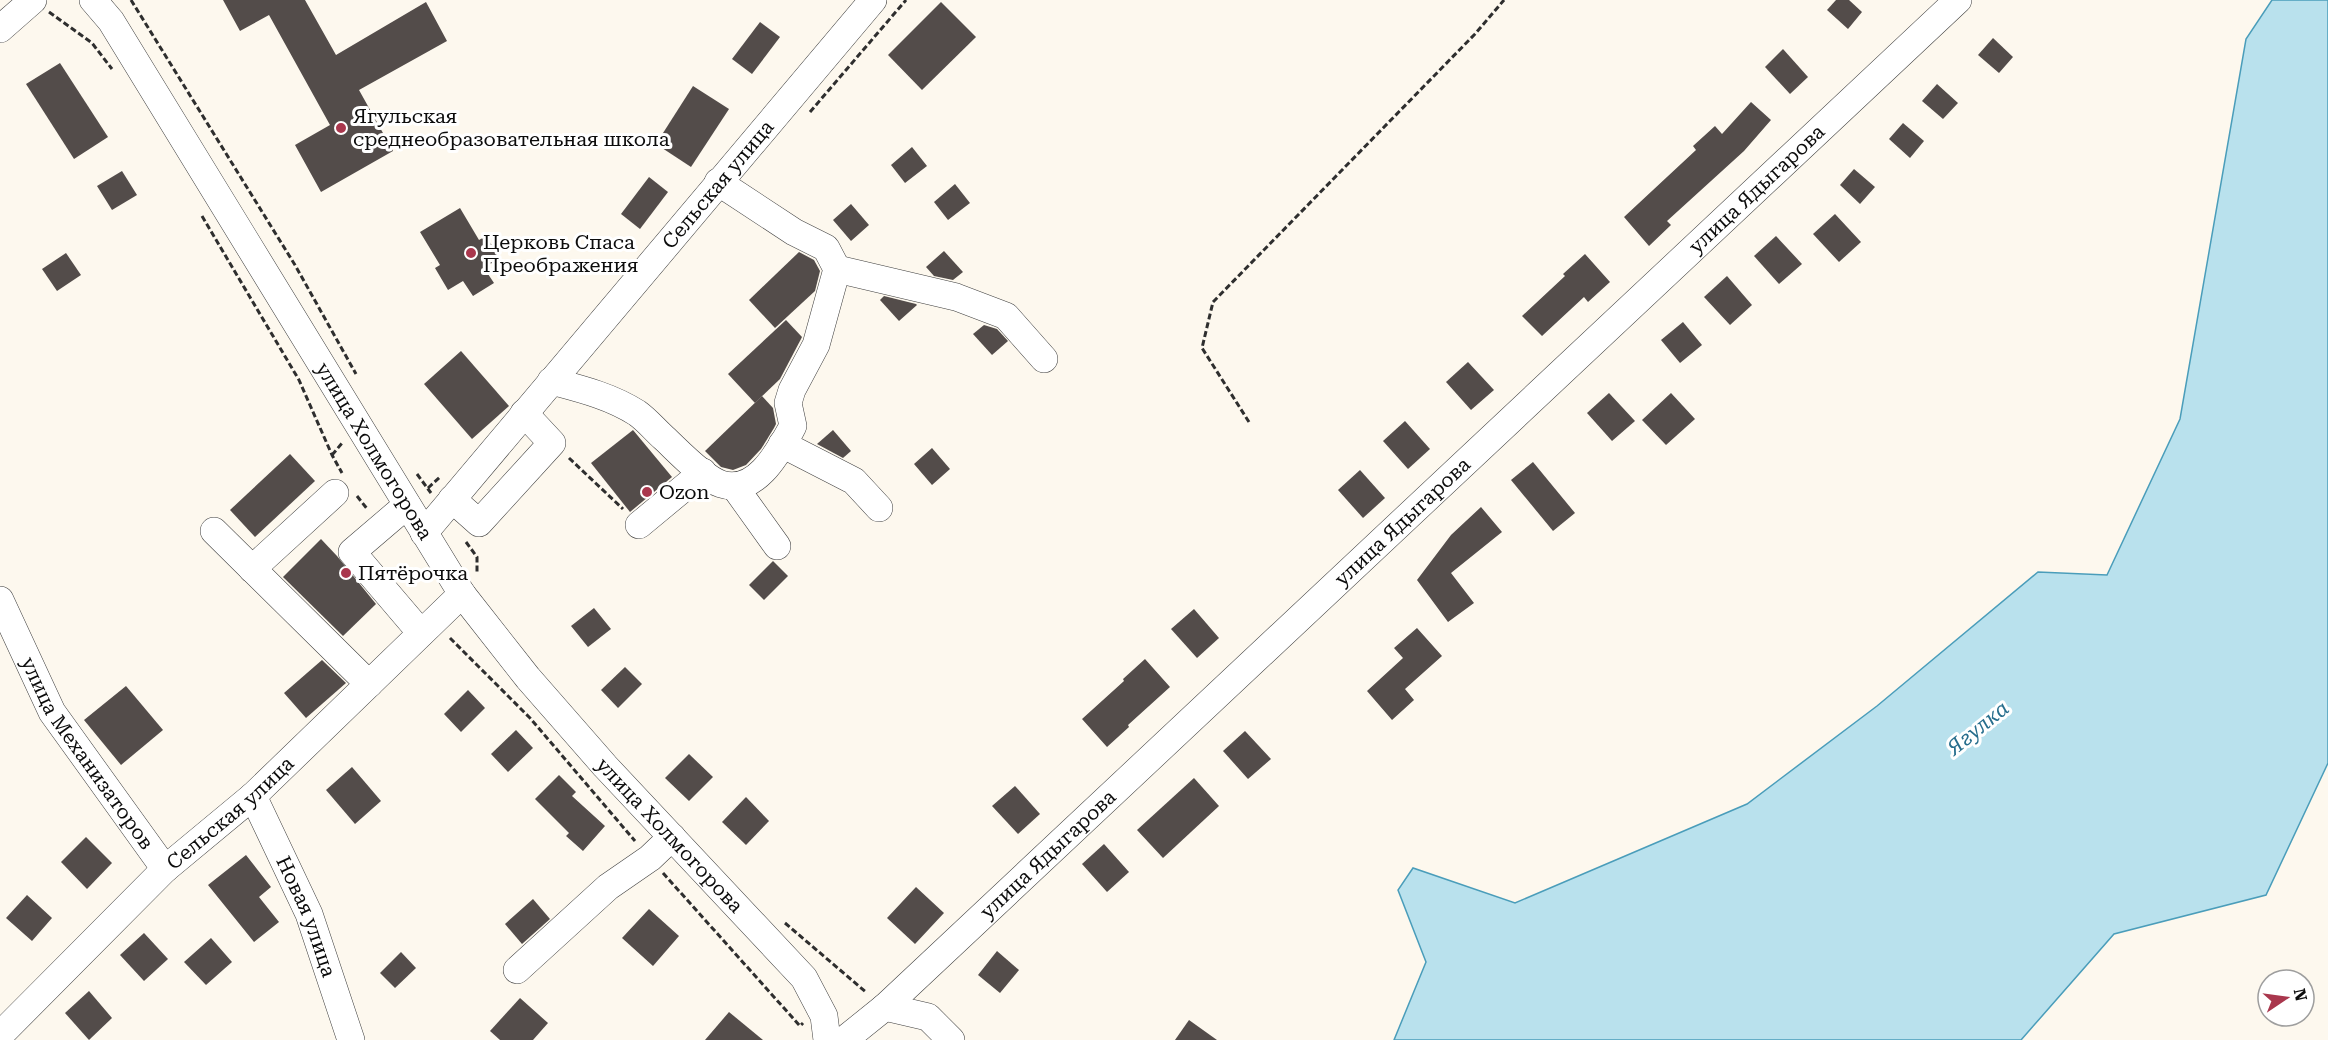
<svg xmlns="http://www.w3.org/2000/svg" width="2328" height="1040" viewBox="0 0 2328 1040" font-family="'Roboto Serif',serif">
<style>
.water{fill:#b9e1ed;stroke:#4a9dba;stroke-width:1.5}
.building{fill:#534c4a}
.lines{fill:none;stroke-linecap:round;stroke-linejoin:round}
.minor-casing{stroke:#3f3f3f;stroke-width:28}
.path{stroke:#2e2e2e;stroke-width:3;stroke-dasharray:6 3;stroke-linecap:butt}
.minor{stroke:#fff;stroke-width:27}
.poi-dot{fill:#a9374d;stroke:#fff;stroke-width:2}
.labels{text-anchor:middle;stroke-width:6;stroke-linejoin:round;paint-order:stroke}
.poi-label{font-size:20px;fill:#0c0c0c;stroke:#fff;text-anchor:start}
.street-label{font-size:20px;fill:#0c0c0c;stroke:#fff}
.water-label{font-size:21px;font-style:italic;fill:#276e8d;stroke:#fff}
</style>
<rect width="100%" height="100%" fill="#fdf8ee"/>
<polygon class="water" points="2272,0 2328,0 2328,763 2266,895 2114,934 2021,1040 1394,1040 1426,962 1398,890 1413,868 1515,903 1747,804 1877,706 2038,572 2107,575 2180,419 2246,39"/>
<g class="building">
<polygon points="223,0 305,0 336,55 426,2 447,41 359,90 393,151 321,192 295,145 330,125 269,15 240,31"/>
<polygon points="1836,0 1849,0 1862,12 1848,29 1827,10"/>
<polygon points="941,2 976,37 922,90 888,55"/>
<polygon points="760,22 780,37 752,74 732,59"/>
<polygon points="1993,38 2013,57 1999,73 1978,55"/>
<polygon points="1783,49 1808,77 1790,94 1765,67"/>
<polygon points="60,63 108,137 74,159 26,84"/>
<polygon points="1937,84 1958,103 1943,119 1922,101"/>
<polygon points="693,86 729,109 691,167 656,144"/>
<polygon points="1751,102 1771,120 1744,151 1667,221 1671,225 1649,246 1624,217 1696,150 1693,146 1715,126 1722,134"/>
<polygon points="1903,123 1924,141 1910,158 1889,139"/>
<polygon points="912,147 927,166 905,183 891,165"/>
<polygon points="1854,169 1875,187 1860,204 1840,185"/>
<polygon points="122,171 137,195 112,210 97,186"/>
<polygon points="649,177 668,192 640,229 621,214"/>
<polygon points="955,184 970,203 948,220 934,202"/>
<polygon points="851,204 869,225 851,241 833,220"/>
<polygon points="460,208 479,240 486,236 500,258 484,268 494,283 473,296 463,281 448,290 435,268 440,265 420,232"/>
<polygon points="1835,214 1861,242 1839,262 1813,234"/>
<polygon points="1776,236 1802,264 1779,284 1754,256"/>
<polygon points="944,251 963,272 953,280 934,276 926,267"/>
<polygon points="799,252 814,260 820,271 815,291 775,328 749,300"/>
<polygon points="66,253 81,275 57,291 42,269"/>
<polygon points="1585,254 1610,282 1588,302 1584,297 1542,336 1522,316 1565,276 1563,274"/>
<polygon points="1727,276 1752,305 1730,325 1704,297"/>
<polygon points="884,296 916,304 917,305 899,321 880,300"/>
<polygon points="786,320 802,337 801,339 780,379 755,403 728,374"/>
<polygon points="1683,322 1702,345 1680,363 1661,340"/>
<polygon points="984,325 997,329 1008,341 992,355 973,334"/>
<polygon points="461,351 509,406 472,439 424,384"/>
<polygon points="1468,362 1494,390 1471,410 1446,382"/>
<polygon points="1609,393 1635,421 1612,441 1587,413"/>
<polygon points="1671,393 1695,419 1666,445 1642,420"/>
<polygon points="762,396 773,408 776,424 774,428 761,449 746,465 733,470 721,467 705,451"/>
<polygon points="1405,421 1430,449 1408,469 1383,441"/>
<polygon points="633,430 672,477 630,512 591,463"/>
<polygon points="833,430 851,451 843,458 817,444"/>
<polygon points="932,448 950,469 932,485 914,464"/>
<polygon points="290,454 315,481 255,537 230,510"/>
<polygon points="1533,462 1575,513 1553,531 1511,480"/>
<polygon points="1360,470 1385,498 1363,518 1338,490"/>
<polygon points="1481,507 1502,532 1451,573 1474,603 1448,622 1417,580 1451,535"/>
<polygon points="321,539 337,556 376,604 343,636 283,577"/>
<polygon points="773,561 788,576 764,600 749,585"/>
<polygon points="594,608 611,629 588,647 571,626"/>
<polygon points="1194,609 1219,638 1197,658 1171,629"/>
<polygon points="1417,628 1442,656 1405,689 1414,700 1392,720 1367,691 1403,658 1394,648"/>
<polygon points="1145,659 1170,687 1128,725 1129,727 1107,747 1082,719 1124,681 1123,679"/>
<polygon points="322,660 346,683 306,718 284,693"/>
<polygon points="625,667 642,684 618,708 601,690"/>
<polygon points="126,686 163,730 121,765 84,720"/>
<polygon points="468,690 485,708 461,732 444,714"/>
<polygon points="516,730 533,748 508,772 491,754"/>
<polygon points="1245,731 1271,759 1248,779 1223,751"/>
<polygon points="689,754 713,777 689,801 665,778"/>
<polygon points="352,767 381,801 355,824 326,790"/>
<polygon points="559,775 576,792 572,796 605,826 583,851 566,836 569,833 535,799"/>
<polygon points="1194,778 1219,806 1163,858 1137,830"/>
<polygon points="1015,786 1040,814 1018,834 992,806"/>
<polygon points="746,797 769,821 746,845 722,822"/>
<polygon points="86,837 112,863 87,889 61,862"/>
<polygon points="1104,844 1129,872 1107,892 1082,864"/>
<polygon points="246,855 271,887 259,897 279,922 254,942 208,885"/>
<polygon points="916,887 944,913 915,944 887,918"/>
<polygon points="27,895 52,918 32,941 6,918"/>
<polygon points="533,899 550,919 522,944 505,924"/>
<polygon points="649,909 679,936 653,966 622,938"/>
<polygon points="144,933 168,959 144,981 120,955"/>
<polygon points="211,938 232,962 206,985 184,962"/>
<polygon points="997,951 1019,970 1000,993 978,975"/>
<polygon points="401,952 416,968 395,988 380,973"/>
<polygon points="89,991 112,1018 89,1040 65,1013"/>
<polygon points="520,998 548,1023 533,1040 500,1040 490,1031"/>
<polygon points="729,1012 763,1040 705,1040"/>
<polygon points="1189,1020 1217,1040 1175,1040"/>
</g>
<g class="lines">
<defs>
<g id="minor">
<path id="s1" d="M93 0 111 21 462 594 528 678 605 766 804 978 824 1016 827 1040"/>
<polyline points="0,29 33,0"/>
<polyline points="837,269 956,297 1006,316 1044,359"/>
<path d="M551 381C581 389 610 396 637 413 647 420 655 430 664 438 678 451 703 478 721 484 756 496 779 451 793 426L788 403 792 390 816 345 837 269 826 248 794 232 718 182"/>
<polyline points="782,444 854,481 879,508"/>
<polyline points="734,486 777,546"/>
<polyline points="452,499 479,523 552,443 524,413"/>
<polyline points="407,505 352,552 421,633"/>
<polyline points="639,525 703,472"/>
<polyline points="214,531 369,684"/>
<path id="s2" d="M424 533 873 0"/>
<polyline points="252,569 335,493"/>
<path id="s3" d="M0 600 52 712 165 869"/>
<path id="s4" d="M253 796 309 914 351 1040"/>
<polyline points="517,970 608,887 650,858 672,837"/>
<polyline points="885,1007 928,1017 951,1040"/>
<path id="s5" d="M0 1035 165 869 253 796 462 594"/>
<path id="s6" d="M844 1040 885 1007 1958 0"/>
</g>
</defs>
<use href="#minor" class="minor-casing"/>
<g class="path">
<polyline points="131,0 295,265 356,374"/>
<polyline points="49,12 92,43 112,69"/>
<polyline points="810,112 906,0"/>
<polyline points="202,216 299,380 332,455 342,473"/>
<polyline points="1249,422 1202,348 1213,302 1475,34 1504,0"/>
<polyline points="332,455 343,442"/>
<polyline points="569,458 623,509"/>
<polyline points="417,474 431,493"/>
<polyline points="428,488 440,477"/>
<polyline points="357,496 368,510"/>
<polyline points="466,542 477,557 477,574"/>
<polyline points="450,638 530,718 635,841"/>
<polyline points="663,873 800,1026 803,1023"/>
<polyline points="785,923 867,993"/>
</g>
<use href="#minor" class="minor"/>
</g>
<g class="poi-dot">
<circle cx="341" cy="128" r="6"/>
<circle cx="471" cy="253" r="6"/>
<circle cx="647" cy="492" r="6"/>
<circle cx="346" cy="573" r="6"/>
</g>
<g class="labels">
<g class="poi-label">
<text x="353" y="123">Ягульская<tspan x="353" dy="23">среднеобразовательная школа</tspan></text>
<text x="483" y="249">Церковь Спаса<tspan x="483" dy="23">Преображения</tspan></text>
<text x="659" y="499">Ozon</text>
<text x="358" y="580">Пятёрочка</text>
</g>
<g class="street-label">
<text dy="7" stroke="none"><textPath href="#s2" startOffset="456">Сельская улица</textPath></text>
<text dy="7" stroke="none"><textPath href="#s6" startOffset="1248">улица Ядыгарова</textPath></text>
<text dy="7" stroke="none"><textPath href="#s1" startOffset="532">улица Холмогорова</textPath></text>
<text dy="7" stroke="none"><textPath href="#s6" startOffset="762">улица Ядыгарова</textPath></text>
<text dy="7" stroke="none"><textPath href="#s3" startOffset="177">улица Механизаторов</textPath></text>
<text dy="7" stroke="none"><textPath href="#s5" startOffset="320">Сельская улица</textPath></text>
<text dy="7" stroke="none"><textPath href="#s1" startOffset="1018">улица Холмогорова</textPath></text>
<text dy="7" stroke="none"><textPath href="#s6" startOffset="276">улица Ядыгарова</textPath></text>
<text dy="7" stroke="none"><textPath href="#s4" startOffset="132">Новая улица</textPath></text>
</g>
<g class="water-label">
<text transform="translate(1978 728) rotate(-39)" y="7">Ягулка</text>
</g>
</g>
<g transform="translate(2286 998) rotate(77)"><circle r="28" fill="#ffffff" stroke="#9e9e9e" stroke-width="1.5"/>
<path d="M0-4.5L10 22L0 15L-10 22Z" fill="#a9374d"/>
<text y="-9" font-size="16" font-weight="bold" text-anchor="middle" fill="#0c0c0c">N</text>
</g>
</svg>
